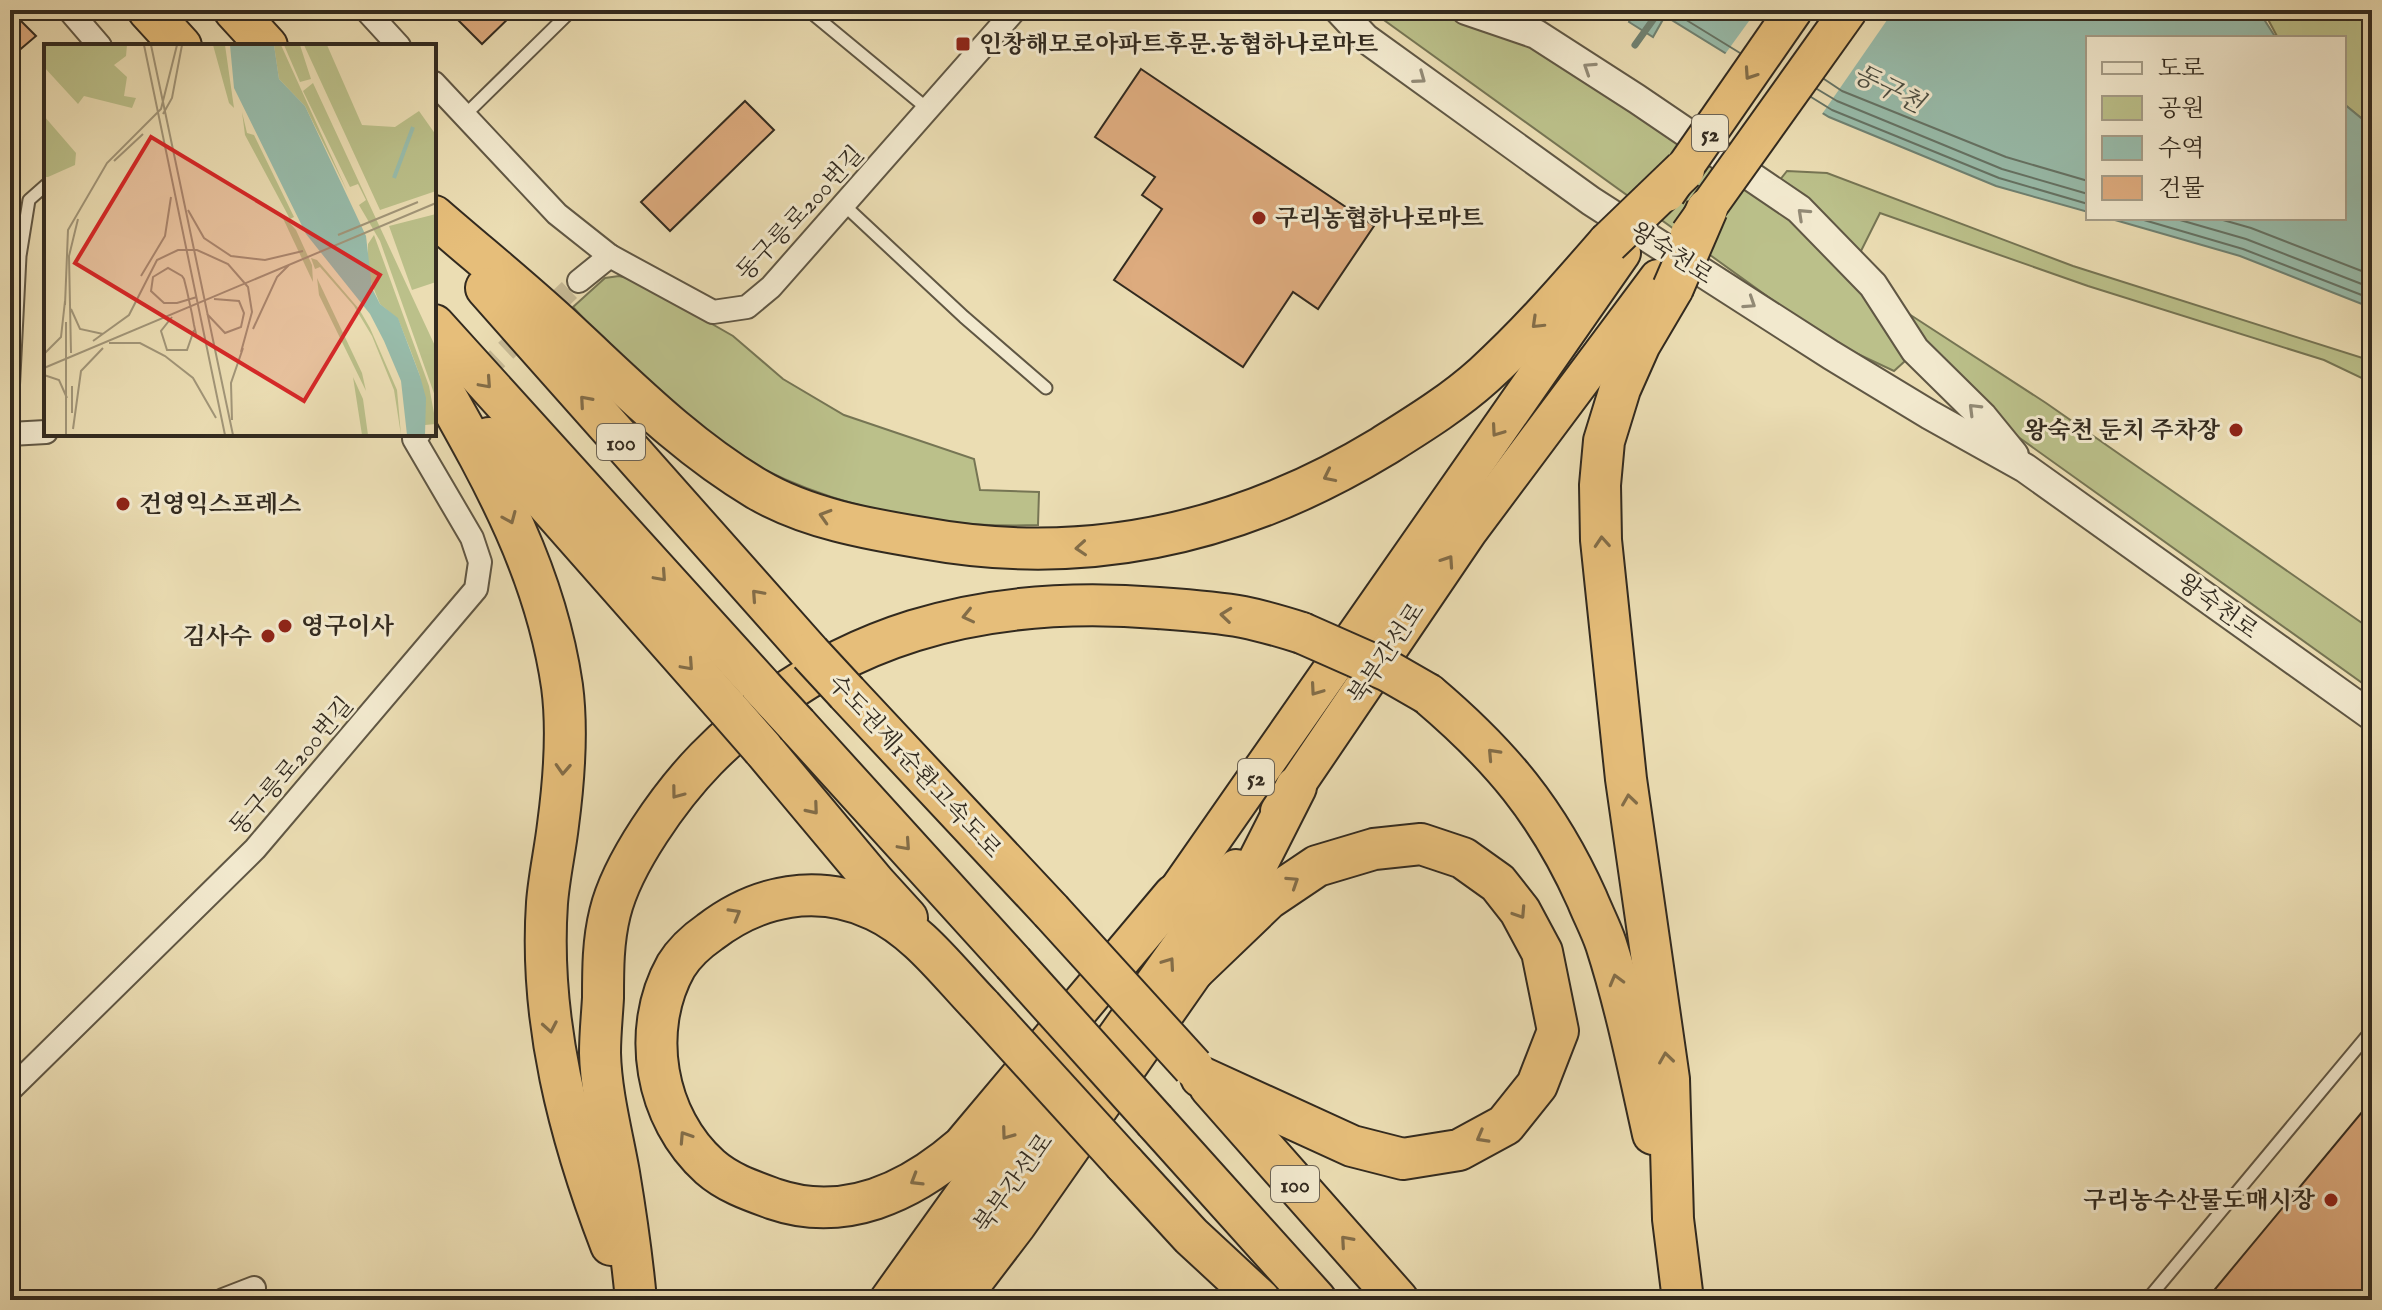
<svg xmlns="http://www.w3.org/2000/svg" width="2382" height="1310" viewBox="0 0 2382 1310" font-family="'IM FELL English','Noto Serif KR',serif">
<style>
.green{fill:#bbc08a;stroke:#767554;stroke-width:2}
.water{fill:#98bcab;stroke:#6f8273;stroke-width:2}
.pier{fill:#ebddb3}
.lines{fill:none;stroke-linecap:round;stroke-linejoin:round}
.shore{stroke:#657365;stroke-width:2}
.stream{stroke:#6f8273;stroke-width:7}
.building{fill:#ddab7e;stroke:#322a1f;stroke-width:2}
.minor-tunnel{stroke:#c6b995;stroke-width:22;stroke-dasharray:22 11;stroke-linecap:butt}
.service-casing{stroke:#605744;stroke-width:15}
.minor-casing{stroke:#605744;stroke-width:26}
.tertiary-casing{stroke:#605744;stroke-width:32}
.trunk-casing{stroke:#322a1f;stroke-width:40}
.motorway-casing{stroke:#322a1f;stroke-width:44}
.service{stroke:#f2e9ce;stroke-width:11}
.minor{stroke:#f2e9ce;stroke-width:22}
.tertiary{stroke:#f2e9ce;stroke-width:28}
.trunk{stroke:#e6be7a;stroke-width:36}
.motorway{stroke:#e6be7a;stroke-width:40}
.trunk-bridge-casing{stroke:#322a1f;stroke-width:40;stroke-linecap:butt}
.motorway-bridge-casing{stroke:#322a1f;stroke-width:44;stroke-linecap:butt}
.trunk-bridge{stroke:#e6be7a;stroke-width:36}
.motorway-bridge{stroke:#e6be7a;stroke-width:40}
.oneway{stroke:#928a76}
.oneway2{stroke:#836d48}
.poi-dot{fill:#8f2418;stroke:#f2e9ce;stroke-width:3}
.labels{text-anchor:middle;stroke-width:6;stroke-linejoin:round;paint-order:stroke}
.shield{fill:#f2e9ce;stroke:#6c6354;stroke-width:2}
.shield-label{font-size:22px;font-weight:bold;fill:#322a1f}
.poi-label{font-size:24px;font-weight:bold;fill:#322a1f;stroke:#f2e9ce;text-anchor:start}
.street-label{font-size:24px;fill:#322a1f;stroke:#f2e9ce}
.water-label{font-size:26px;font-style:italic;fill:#4c4e42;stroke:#f2e9ce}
.inset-river{fill:none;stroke:#98bcab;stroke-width:4}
.inset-road{fill:none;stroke:#a19578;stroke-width:2}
.view{fill:#d62828;fill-opacity:0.15;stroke:#d62828;stroke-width:4}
.inset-edge{fill:none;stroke:#322a1f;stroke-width:4}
</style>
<rect width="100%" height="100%" fill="#ebddb3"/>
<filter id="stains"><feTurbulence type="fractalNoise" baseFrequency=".0025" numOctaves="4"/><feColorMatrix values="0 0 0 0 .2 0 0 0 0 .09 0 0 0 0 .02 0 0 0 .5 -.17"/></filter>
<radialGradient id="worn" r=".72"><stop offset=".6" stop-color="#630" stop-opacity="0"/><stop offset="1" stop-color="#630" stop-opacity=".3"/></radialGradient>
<g class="green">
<polygon points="1370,10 1423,10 1535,44 1812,234 1872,299 1905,361 1894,371 1828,340"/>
<polygon points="2263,10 2372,10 2372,127 2344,104 2344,38 2278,38"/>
<polygon points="1787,171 1827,173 2073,266 2372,361 2372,383 2324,360 2088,286 1880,213 1860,253 1775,186"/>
<path d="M619 276 635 280 733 336 783 379 844 415 974 459 980 490 1039 492 1038 525C917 530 787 498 690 423 647 389 610 347 573 307L605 278Z"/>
<path d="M1909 314 2046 403 2372 630V690L2007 429C1974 396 1928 357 1909 314Z"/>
</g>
<g class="water">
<polygon points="1635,10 2258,10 2276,38 2088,38 2088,212 1996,186 1829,117 1665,16 1653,37 1629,22"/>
<polygon points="2344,104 2372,127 2372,308 2240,256 2108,218 2344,218"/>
</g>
<polygon class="pier" points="1757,10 1894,10 1820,117 1723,57"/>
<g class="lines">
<g class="shore">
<polyline points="1670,10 1740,53"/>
<polyline points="1824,79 1842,91 2006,157 2088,181"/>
<polyline points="1817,89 1837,101 2002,169 2088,194"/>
<polyline points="1811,97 1832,110 1999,178 2088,204"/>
<polyline points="2137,218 2243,249 2372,299"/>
<polyline points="2173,218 2246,239 2372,288"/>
<polyline points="2216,218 2251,228 2372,275"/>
</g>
<polyline class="stream" points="1635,45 1660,10"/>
</g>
<g class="building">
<polygon points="10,10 36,36 10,58"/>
<polygon points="448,10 517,10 482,44"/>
<polygon points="1141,69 1374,226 1318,309 1293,292 1243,367 1114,280 1162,209 1142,195 1155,177 1095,137"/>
<polygon points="745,101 774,130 670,231 641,202"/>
<polygon points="2372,1100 2372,1300 2206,1300"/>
</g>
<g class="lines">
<polyline class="minor-tunnel" points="434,419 579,281"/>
<defs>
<g id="service">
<polyline points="808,10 929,110"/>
<polyline points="464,116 572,10"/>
<polyline points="844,205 964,317 1046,388"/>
<polyline points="11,434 20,256 29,200 46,185"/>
<polyline points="2147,1300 2372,1030"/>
</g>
<g id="minor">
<polyline points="69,10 100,46"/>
<polyline points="366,10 399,46"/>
<polyline points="434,83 557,214 610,256"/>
<polyline points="579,281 610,256 713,312 747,307 771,287 1015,10"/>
<polyline points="10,434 46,432"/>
<polyline points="10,1090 255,849 476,589 480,562 472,538 414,439 419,434"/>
<polyline points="223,1300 254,1288"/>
</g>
<g id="tertiary">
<polyline points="1339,10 1365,38 1591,201 1831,355 1930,415 2025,468 2372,716"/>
<polyline points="1466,10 1536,34 1637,99 1799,209 1873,285 1915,350 1983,417 2014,455"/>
</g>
<g id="trunk">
<polyline points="1279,811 1469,531 1658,278"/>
<polyline points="1158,918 1622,253"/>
<polyline points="888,1300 1063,1055"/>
<polyline points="928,1300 1236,868"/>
</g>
<g id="motorway">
<polyline points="148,10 181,46"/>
<polyline points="234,10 267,46"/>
<path d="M434 216C481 257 530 296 575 339 633 393 688 448 757 489 806 518 868 529 923 538 1087 568 1240 533 1382 447 1417 425 1453 403 1484 375 1529 334 1568 289 1608 243"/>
<polyline points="486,288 810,653"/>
<polyline points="1673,288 1640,344 1620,389 1604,441 1600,485 1601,540 1626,779 1669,1079 1673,1219 1683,1300"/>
<polyline points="434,325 761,686"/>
<path d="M434 375C491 476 545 569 562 686 568 731 564 780 558 825 555 851 549 877 547 903 539 1020 569 1136 611 1245"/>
<polyline points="489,438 728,709"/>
<polyline points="847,693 1051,911"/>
<path d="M1428 694C1501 756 1548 812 1587 899 1593 914 1601 929 1606 944 1626 1006 1639 1071 1653 1134"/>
<polyline points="797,725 1013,963"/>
<polyline points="763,749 876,884 907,918"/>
<polyline points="1193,971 1268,899 1317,866 1374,849 1421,844 1463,858 1498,883 1520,911 1542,952 1558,1031 1537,1085 1505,1125 1459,1150 1403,1159 1352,1146 1201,1077"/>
<path d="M982 1007C949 973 918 930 875 910 818 883 758 895 710 932 697 941 684 953 676 966 640 1030 655 1118 710 1167 728 1183 752 1191 774 1199 844 1223 910 1192 963 1146L1174 895"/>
<polyline points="1210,1087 1398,1300"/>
<polyline points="1155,1121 1316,1300"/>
<polyline points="1124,1163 1191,1236 1260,1300"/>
<path d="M636 1300C632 1257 626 1215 619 1173 612 1134 601 1093 600 1053 600 1034 602 1016 603 998 603 969 603 941 610 913 622 863 671 795 706 759 831 632 985 594 1158 608 1186 610 1216 612 1243 617 1263 621 1283 627 1302 633"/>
<polyline points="958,1300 1016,1224 1193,971 1254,870 1296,787"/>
</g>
</defs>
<use href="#service" class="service-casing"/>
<use href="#minor" class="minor-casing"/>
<use href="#tertiary" class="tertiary-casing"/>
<use href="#trunk" class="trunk-casing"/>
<use href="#motorway" class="motorway-casing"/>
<use href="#service" class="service"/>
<use href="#minor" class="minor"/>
<use href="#tertiary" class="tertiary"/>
<use href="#trunk" class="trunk"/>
<use href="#motorway" class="motorway"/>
<defs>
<g id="trunk-bridge">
<polyline points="1667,193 1794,10"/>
<polyline points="1689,234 1849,10"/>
</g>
<g id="motorway-bridge">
<polyline points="1608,243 1684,170"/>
<polyline points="1673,288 1707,209"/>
<polyline points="1302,633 1388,671 1428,694"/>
<polyline points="810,653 847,693"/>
<polyline points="761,686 797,725"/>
<polyline points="728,709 763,749"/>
<polyline points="1051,911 1193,1067"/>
<polyline points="1013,963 1155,1121"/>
<polyline points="982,1007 1124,1163"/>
</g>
</defs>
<use href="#trunk-bridge" class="trunk-bridge-casing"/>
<use href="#motorway-bridge" class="motorway-bridge-casing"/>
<use href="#trunk-bridge" class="trunk-bridge"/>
<use href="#motorway-bridge" class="motorway-bridge"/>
</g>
<defs><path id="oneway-chevron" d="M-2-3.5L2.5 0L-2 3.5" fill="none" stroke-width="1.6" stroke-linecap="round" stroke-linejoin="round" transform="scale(2)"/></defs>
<g class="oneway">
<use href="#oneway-chevron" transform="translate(1589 68) rotate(-147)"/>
<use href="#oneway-chevron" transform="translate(1420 78) rotate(36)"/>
<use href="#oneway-chevron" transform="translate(1803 214) rotate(-137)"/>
<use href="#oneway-chevron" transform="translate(1750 303) rotate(33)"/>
<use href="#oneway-chevron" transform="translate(1974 409) rotate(-135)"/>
</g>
<g class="oneway2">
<use href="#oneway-chevron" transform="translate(1750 74) rotate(124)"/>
<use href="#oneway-chevron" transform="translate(1537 323) rotate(136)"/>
<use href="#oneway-chevron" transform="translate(486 383) rotate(48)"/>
<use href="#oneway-chevron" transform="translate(585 401) rotate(-131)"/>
<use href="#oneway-chevron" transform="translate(1497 431) rotate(125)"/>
<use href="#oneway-chevron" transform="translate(1329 476) rotate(154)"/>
<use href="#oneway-chevron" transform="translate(825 516) rotate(-163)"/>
<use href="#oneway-chevron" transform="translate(510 518) rotate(67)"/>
<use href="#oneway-chevron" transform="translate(1602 542) rotate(-94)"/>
<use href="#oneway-chevron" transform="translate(1081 548) rotate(176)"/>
<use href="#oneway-chevron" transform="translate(1448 561) rotate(-56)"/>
<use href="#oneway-chevron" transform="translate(661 576) rotate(48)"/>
<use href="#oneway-chevron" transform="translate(757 595) rotate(-132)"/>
<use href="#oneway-chevron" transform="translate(1226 615) rotate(-174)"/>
<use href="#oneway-chevron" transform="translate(968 616) rotate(167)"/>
<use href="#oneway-chevron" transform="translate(688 665) rotate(48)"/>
<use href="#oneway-chevron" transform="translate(1316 690) rotate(125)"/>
<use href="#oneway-chevron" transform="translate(1493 754) rotate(-133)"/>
<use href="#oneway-chevron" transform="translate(563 769) rotate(93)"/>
<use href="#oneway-chevron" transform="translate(677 793) rotate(127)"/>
<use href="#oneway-chevron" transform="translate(1629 800) rotate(-98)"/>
<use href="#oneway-chevron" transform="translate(813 809) rotate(50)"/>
<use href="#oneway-chevron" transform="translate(905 845) rotate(48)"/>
<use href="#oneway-chevron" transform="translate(1293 882) rotate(-33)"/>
<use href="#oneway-chevron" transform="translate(1520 913) rotate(57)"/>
<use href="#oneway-chevron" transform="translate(735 914) rotate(-30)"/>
<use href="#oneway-chevron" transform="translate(1169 963) rotate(-55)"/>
<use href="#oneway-chevron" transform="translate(1616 980) rotate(-105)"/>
<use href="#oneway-chevron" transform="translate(550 1027) rotate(80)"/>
<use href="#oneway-chevron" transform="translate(1666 1058) rotate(-98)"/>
<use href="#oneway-chevron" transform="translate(1007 1134) rotate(126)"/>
<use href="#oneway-chevron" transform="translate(685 1137) rotate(-123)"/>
<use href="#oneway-chevron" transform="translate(1482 1137) rotate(151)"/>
<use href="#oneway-chevron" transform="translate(916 1180) rotate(149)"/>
<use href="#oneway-chevron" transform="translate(1346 1241) rotate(-131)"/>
</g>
<g class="poi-dot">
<rect x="955" y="36" width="16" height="16" rx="4"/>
<circle cx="1259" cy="218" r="8"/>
<circle cx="2236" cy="430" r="8"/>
<circle cx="123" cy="504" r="8"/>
<circle cx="285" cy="626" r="8"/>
<circle cx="268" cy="636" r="8"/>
<circle cx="2331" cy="1200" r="8"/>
</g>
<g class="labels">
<g class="shield">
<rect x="1692" y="115" width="36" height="36" rx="6"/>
<rect x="597" y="424" width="48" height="36" rx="6"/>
<rect x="1238" y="759" width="36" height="36" rx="6"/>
<rect x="1271" y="1166" width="48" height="36" rx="6"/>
</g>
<g class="shield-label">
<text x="1710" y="141">52</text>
<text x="621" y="450">100</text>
<text x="1256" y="785">52</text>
<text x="1295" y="1192">100</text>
</g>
<g class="poi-label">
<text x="979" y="52">인창해모로아파트후문.농협하나로마트</text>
<text x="1275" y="226">구리농협하나로마트</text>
<text x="2220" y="438" text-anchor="end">왕숙천 둔치 주차장</text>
<text x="139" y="512">건영익스프레스</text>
<text x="301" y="634">영구이사</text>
<text x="252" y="644" text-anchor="end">김사수</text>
<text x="2315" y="1208" text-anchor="end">구리농수산물도매시장</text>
</g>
<g class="street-label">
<text transform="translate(800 213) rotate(-47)" y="8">동구릉로200번길</text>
<text transform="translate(1672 253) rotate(33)" y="8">왕숙천로</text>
<text transform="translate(2218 606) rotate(36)" y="8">왕숙천로</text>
<text transform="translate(1386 653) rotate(-56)" y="8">북부간선로</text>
<text transform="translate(291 766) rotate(-49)" y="8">동구릉로200번길</text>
<text transform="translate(915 766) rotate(47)" y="8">수도권제1순환고속도로</text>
<text transform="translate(1013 1183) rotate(-54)" y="8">북부간선로</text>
</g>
<g class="water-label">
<text transform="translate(1889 88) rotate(27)" y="9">동구천</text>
</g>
</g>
<g transform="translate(44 44)">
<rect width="392" height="392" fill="#ebddb3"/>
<path d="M0 1H83L82 12 70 21 83 33 80 52 92 54 88 64 40 52 34 60 0 23ZM169 1H181L190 64 185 59ZM230 1H237L304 149 261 62 235 35ZM240 1H256L267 35 256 38ZM260 1H283L318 81 351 83 375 67 392 91V147L336 166ZM269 39 392 304V355L336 197 315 161 322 156 314 140 306 143 259 47ZM198 68 203 89 210 91 250 173 246 175 201 91ZM0 72 32 109 31 121 4 133H0ZM236 168 252 186 268 221 269 238ZM392 170V238L368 246 345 182ZM330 191 385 342 392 380 381 381 376 332 366 305 354 275 336 260 324 231V200ZM267 214 273 216 315 265 326 284 353 346 357 391 350 346 328 292 310 262 276 223 271 225ZM273 234 318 329 322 347 275 251ZM309 333 319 355 324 391H318Z" fill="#bbc08a"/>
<path d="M186 1H230L235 35 261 62 322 192 328 244 336 260 354 274 376 332 382 354 381 391H363L357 337 340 297 326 270 262 190 190 44Z" fill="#98bcab"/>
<path class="inset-river" d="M350 134 369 83"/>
<path class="inset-road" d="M100 1 181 391M107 1 189 391M119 70 128 54 138 1M70 117 99 90M144 166 160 194 187 212 221 216 259 207M294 191 374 158M97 232 121 192 127 153M21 261 24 186 63 119 117 65 133 1M27 265 36 285 59 290M163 270 181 289 197 283 200 269 195 257 170 255M128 273 117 287 123 306H143L150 286M22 278V391M209 285 233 233 245 221M152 290 150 281 148 270 143 247 140 235 138 232 124 224 109 233 107 247 120 259H133L153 253M49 297 85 271 113 216 134 206H153L184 220 204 243 208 268 197 308M65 299H96L121 312 149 334 172 374M27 309 25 212 34 175M0 310 17 293 21 257M0 324 392 159M0 331 15 336 23 354M28 342V369M188 376 187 339 199 304M29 385 37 327 59 304"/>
<path class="view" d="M107 93 336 231 260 357 31 219Z"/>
<rect width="392" height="392" class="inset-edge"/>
</g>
<rect width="2382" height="1310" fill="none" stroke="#ebddb3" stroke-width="40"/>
<rect x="12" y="12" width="2358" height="1286" fill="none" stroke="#322a1f" stroke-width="4"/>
<rect x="20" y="20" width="2342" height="1270" fill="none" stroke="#322a1f" stroke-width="2"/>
<rect x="2086" y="36" width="260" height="184" fill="#f2e9ce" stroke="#a59d88" stroke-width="2"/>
<rect x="2102" y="62" width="40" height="12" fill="#f2e9ce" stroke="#a59d88" stroke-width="2"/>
<text x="2158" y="76" font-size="24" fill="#322a1f">도로</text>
<rect x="2102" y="96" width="40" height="24" fill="#bbc08a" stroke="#a59d88" stroke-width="2"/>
<text x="2158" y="116" font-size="24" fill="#322a1f">공원</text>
<rect x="2102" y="136" width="40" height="24" fill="#98bcab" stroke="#a59d88" stroke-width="2"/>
<text x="2158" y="156" font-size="24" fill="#322a1f">수역</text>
<rect x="2102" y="176" width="40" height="24" fill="#ddab7e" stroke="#a59d88" stroke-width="2"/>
<text x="2158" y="196" font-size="24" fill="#322a1f">건물</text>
<rect width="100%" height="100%" filter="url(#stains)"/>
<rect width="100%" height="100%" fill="url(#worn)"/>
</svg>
